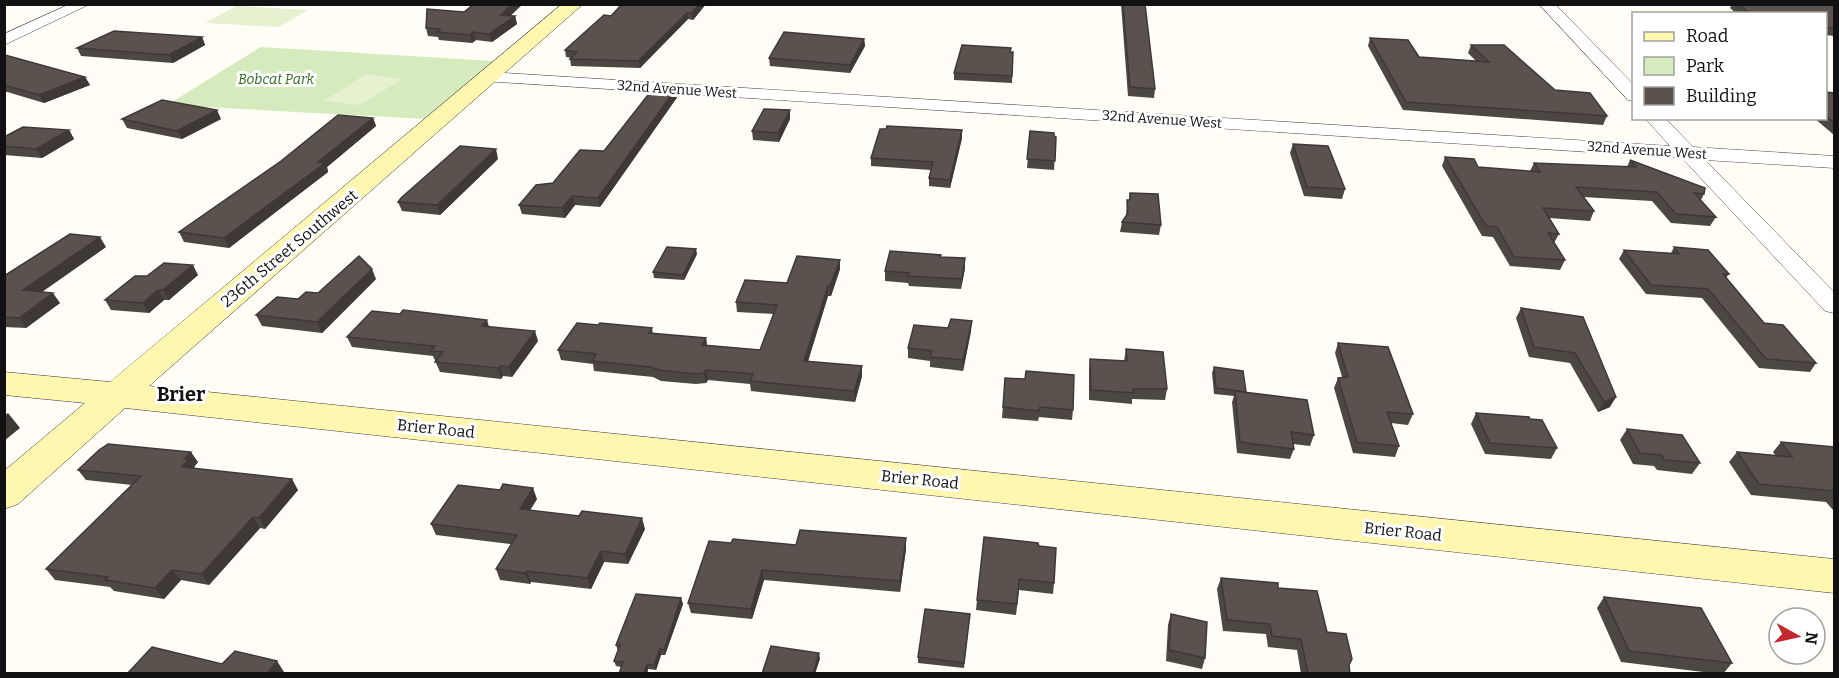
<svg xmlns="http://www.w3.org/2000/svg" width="1839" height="678" viewBox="0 0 1839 678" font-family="Bitter,serif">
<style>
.green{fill:#d5ebbd}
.pitch{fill:#e6f2cf}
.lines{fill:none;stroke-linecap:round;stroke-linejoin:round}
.street-casing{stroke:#444;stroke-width:1}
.secondary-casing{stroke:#333;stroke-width:1}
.street{fill:#fff;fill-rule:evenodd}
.secondary{fill:#fff6b0;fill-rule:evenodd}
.wall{fill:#4d4742}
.shaded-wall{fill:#3f3936}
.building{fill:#5a524d;stroke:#3f3936;stroke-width:1.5}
.labels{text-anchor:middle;stroke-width:6;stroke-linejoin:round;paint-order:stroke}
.far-park-label{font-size:14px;font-style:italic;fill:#2f6b1f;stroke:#fff}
.far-street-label{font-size:14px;fill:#111;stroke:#fff}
.street-label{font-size:16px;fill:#111;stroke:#fff}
.quarter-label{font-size:20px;font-weight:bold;fill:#111;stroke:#fff}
</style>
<rect width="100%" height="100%" fill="#fffdf5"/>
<polygon class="green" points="261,47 494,61 426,119 167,105"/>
<g class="pitch">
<polygon points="236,6 308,10 279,27 205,23"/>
<polygon points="366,74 402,79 360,105 324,101"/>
</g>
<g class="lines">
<defs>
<g id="street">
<polygon points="70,4 90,4 4,45 4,34"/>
<polygon points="1539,4 1555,4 1634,85 1634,101 1628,100"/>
<polygon points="489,72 1670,146 1645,118 1665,118 1693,147 1834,156 1834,168 1705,160 1834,292 1834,313 1825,311 1682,158 483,81 480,77 483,73"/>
</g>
<polygon id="secondary" points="562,4 583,4 149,386 1834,559 1834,593 125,408 18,504 4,509 4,471 85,403 4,395 4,372 110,382"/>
</defs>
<use href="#street" class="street-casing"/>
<use href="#secondary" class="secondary-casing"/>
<use href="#street" class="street"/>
<use href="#secondary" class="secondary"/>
</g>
<g class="wall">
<polygon points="706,4 693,20 688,19 640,68 571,66 570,59 571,58 566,57 565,50 611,16"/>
<polygon points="1121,4 1145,4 1155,89 1154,98 1128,96"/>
<polygon points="1732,4 1834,4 1834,36 1826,35 1826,14 1737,14 1730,8"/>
<polygon points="511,16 515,16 517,24 492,42 476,40 472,43 439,40 438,37 428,36 426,28"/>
<polygon points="202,37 205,45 173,63 81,56 77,48"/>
<polygon points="1370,38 1419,57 1476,61 1468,53 1471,45 1555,90 1607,116 1603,125 1403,110 1368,46"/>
<polygon points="864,39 865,46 850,73 770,66 769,58"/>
<polygon points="1013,52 1012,83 954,80 954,73"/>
<polygon points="4,55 85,77 90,85 44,103 4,91"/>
<polygon points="677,87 678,96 600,207 575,205 565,218 522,214 519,205 604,151"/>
<polygon points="1826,92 1834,93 1834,135 1814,118 1826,118"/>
<polygon points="790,110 790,119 779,142 753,140 752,131"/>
<polygon points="373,118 376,126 327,167 328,172 229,248 184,242 179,232"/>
<polygon points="122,119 221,119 182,139 127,128"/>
<polygon points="886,129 962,138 950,188 929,186 929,178 931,170 871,166 871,158"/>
<polygon points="69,130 74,139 42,158 4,155 4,137"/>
<polygon points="1030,131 1056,137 1054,170 1027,168"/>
<polygon points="1293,144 1345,189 1342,199 1304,196 1290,153"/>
<polygon points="1445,157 1478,167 1530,171 1534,163 1627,167 1630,160 1704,194 1701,200 1716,217 1710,226 1671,223 1652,201 1583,197 1594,211 1590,221 1549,218 1559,234 1554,243 1565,260 1560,270 1510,266 1493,237 1482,236 1442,166"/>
<polygon points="498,159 440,215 402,211 398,202"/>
<polygon points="1130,193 1161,225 1159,235 1120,232 1122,222 1126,216 1127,200 1129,200"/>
<polygon points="106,247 42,292 60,303 26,328 4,327 4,276"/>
<polygon points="1674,247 1729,274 1726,278 1764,323 1816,363 1810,372 1759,368 1702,298 1646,294 1619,259 1624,250 1671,253"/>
<polygon points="697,254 684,280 654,278 653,272"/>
<polygon points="965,258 965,268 961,289 909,286 908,283 885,281 885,271"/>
<polygon points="840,260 840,269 831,296 828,296 808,361 862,376 855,402 751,391 750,384 708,380 706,383 696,384 661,381 653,377 594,371 593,364 561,360 558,350 598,325 652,328 653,334 706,338 707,345 760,350 774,314 737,312 736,302 787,283"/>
<polygon points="198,275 169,300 164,300 149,313 111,310 105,300 147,276"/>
<polygon points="376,279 322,333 262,326 256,315 298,299"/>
<polygon points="1521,308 1583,317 1610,407 1598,412 1570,363 1529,357 1516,318"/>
<polygon points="489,326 538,341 512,377 503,376 501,379 440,372 433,356 352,347 347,337"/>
<polygon points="971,331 963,371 930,367 930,361 908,358 908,348"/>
<polygon points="1338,343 1413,414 1408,425 1391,423 1399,446 1395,457 1353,453 1334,388 1338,378 1342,377 1335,353"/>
<polygon points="1126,349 1167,389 1165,400 1132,399 1132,404 1089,400 1089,369 1090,359 1124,361"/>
<polygon points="1214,367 1246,392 1246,393 1314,435 1310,446 1293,444 1294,449 1290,459 1237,453 1232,402 1234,396 1214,394 1212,373"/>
<polygon points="1005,378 1073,410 1072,420 1039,417 1038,421 1002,418"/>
<polygon points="1476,413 1530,419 1557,448 1551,459 1485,454 1471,424"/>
<polygon points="1627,429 1700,463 1692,474 1657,470 1654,466 1633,464 1620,440"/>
<polygon points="1781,442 1834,447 1834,511 1833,510 1826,502 1751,495 1729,462 1737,452 1775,455 1773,452"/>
<polygon points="198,462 194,467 195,468 298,490 265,529 260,528 209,585 181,580 164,599 114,591 110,587 55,580 46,569 132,485 86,480 78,470"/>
<polygon points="537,499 530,510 645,529 628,564 604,562 591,589 531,582 530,584 500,580 496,569 511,544 436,535 431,524"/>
<polygon points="906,538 906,549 900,592 764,580 752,619 691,613 688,603 731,543 796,545"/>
<polygon points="1039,546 1054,583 1053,594 1019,590 1016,615 976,610 977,600"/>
<polygon points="1221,578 1278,588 1327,632 1349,666 1350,674 1301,674 1297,650 1268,647 1266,634 1223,631 1217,589"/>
<polygon points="1604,597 1732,663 1723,674 1720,674 1621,662 1597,608"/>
<polygon points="681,598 683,604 665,655 661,655 656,670 648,669 647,674 619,674 621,667 616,666 614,661 618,651 616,645"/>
<polygon points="970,614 964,668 918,663 918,657"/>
<polygon points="1171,614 1205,658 1202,669 1166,661 1168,625"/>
</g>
<g class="shaded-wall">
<polygon points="512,4 523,4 503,23 501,15"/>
<polygon points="699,4 706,4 693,20 692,13"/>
<polygon points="687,13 688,19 640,68 638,61"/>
<polygon points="515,16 517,24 492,42 489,34"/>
<polygon points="473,32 476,40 472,43 470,35"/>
<polygon points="202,37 205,45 173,63 169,55"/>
<polygon points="864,39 865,46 850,73 850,65"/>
<polygon points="85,77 90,85 44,103 39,95"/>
<polygon points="677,87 678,96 600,207 598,198"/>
<polygon points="217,110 221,119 182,139 177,131"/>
<polygon points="790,110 790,119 779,142 778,133"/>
<polygon points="373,118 376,126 327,167 328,172 229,248 224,238"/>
<polygon points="69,130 74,139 42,158 36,149"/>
<polygon points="962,130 962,138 950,188 950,180"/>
<polygon points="496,149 498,159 440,215 437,205"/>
<polygon points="572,196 575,205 565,218 562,208"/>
<polygon points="100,237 106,247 30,300 23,290"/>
<polygon points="696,249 697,254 684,280 683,275"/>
<polygon points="965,258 965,268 961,289 962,279"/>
<polygon points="840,260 840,269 831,296 830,286"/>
<polygon points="193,265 198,275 169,300 163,290"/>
<polygon points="372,269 376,279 322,333 317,322"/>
<polygon points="828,286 828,296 805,371 804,361"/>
<polygon points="158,290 164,300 149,313 143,303"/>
<polygon points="53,293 60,303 26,328 19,318"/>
<polygon points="487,320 490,330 482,326"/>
<polygon points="972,321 971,331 963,371 963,360"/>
<polygon points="535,331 538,341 512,377 509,367"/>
<polygon points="706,338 707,348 702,345"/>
<polygon points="500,366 503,376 501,379 498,368"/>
<polygon points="862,366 862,376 855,402 854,391"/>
<polygon points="706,370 708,380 706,383 704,373"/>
<polygon points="1616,397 1610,407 1598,412 1604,402"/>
<polygon points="8,413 20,428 4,441 4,416"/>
<polygon points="191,452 198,462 194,467 196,470 182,467 184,459"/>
<polygon points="292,479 298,490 265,529 259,518"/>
<polygon points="533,488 537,499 524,520 520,509"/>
<polygon points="253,517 260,528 209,585 202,574"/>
<polygon points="642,518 645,529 628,564 625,554"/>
<polygon points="906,538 906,549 900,592 900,581"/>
<polygon points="601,551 604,562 591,589 587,578"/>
<polygon points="172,570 181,580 164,599 155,588"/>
<polygon points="762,570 764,580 752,619 751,609"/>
<polygon points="527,571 531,582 530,584 525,573"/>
<polygon points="681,598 683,604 665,655 664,650"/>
<polygon points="660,649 661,655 656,670 654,665"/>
<polygon points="819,653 820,659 815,674 813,674"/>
<polygon points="277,661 284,672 283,674 267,674"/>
<polygon points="647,664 648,669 647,674 644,674"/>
</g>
<g class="building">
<polygon points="474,4 512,4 501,15 515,16 489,34 473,32 470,35 437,32 440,29 426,28 427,9 464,12"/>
<polygon points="622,4 699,4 692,13 687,13 638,61 570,59 577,52 565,50 604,15 611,16"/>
<polygon points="1123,4 1145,4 1155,89 1130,87"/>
<polygon points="1738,4 1834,4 1834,28 1826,27 1826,14 1751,14"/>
<polygon points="114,31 202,37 169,55 77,48"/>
<polygon points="784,32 864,39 850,65 769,58"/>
<polygon points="1370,38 1408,40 1419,57 1489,62 1471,45 1504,45 1555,90 1590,93 1607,116 1406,102"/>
<polygon points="962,45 1011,48 1010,52 1013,52 1012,76 954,73"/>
<polygon points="4,55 5,55 85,77 39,95 4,85"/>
<polygon points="655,86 677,87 598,198 572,196 562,208 519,205 536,185 553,183 580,150 604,151"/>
<polygon points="1826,92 1834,93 1834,123 1826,116"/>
<polygon points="162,100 217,110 177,131 122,119"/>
<polygon points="764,109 790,110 778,133 752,131"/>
<polygon points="338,115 373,118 318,162 325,163 224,238 179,232 281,161"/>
<polygon points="887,126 962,130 950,180 929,178 933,162 871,158 880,129 886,129"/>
<polygon points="23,127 69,130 36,149 4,146 4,137"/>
<polygon points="1030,131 1054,133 1054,136 1056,137 1055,161 1027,159"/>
<polygon points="1293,144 1328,146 1345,189 1307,187"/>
<polygon points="460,146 496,149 437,205 398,202 401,198"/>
<polygon points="1445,157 1474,159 1478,167 1540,172 1534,163 1636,167 1630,160 1705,188 1704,194 1694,193 1716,217 1676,214 1657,192 1576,187 1594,211 1543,208 1559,234 1548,233 1565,260 1514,257 1497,227 1486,226"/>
<polygon points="1130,193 1158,194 1161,225 1122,222 1128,213 1127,200 1130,200"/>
<polygon points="70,234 100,237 23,290 53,293 19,318 4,317 4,276"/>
<polygon points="667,247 696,249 683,275 653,272"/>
<polygon points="1674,247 1708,250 1729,274 1723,274 1764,323 1783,325 1816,363 1766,359 1708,289 1651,285 1624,250 1679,254"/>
<polygon points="890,251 941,255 940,257 965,258 962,279 908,276 909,273 885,271"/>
<polygon points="359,256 372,269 317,322 256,315 277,297 298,299 306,292 318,293"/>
<polygon points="797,256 840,260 830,286 828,286 804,361 862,366 854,391 750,381 753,374 706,370 704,373 694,374 659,370 651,367 592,361 596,354 558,350 577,323 598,325 600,323 652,328 649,333 706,338 702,345 760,350 777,305 736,302 745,280 787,283"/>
<polygon points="164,263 193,265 163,290 158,290 143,303 105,300 135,276 147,276"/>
<polygon points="1521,308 1583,317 1616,397 1604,402 1575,353 1534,347"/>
<polygon points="403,310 487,320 482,326 535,331 509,367 500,366 498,368 435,362 443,352 431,351 435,346 347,337 372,311 400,314"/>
<polygon points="951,319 972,321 963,360 930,357 932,351 908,348 914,325 948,328"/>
<polygon points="1338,343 1388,347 1413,414 1387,412 1399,446 1357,442 1338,378 1348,377"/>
<polygon points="1126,349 1163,352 1167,389 1133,389 1134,393 1091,390 1090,359 1127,361"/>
<polygon points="1214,367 1243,371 1246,392 1216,388"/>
<polygon points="1026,371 1074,375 1073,410 1040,407 1039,411 1003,407 1005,378 1025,379"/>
<polygon points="1235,391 1307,400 1314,435 1291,432 1294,449 1240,442"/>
<polygon points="1476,413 1529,417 1530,419 1542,420 1557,448 1490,443"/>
<polygon points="1627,429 1682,435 1700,463 1664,460 1662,455 1640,453"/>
<polygon points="1781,442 1834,447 1834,491 1759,484 1737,452 1792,457"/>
<polygon points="108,444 191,452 184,459 189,459 182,467 292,479 259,518 253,517 202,574 172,570 155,588 105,580 108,577 46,569 141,476 78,470 99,450"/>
<polygon points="503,484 533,488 520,509 579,516 582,511 642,518 625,554 601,551 587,578 527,571 525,573 496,569 517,535 431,524 458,485 500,490"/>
<polygon points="800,530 906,538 900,581 762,570 751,609 688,603 709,541 731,543 733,539 796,545"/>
<polygon points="984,537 1038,543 1039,546 1056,548 1054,583 1019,579 1017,604 977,600"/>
<polygon points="1221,578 1278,583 1278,588 1317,591 1327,632 1346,634 1352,659 1349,665 1350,674 1308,674 1301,639 1272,636 1270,624 1227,620"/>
<polygon points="636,594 681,598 664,650 660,649 654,665 647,664 644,674 619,674 623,662 614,661 620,645 616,645"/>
<polygon points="1604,597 1701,608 1732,663 1629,651"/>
<polygon points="925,609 970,614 964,663 918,657"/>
<polygon points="1171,614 1207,622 1205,658 1169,650"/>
<polygon points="771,646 819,653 813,674 762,674"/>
<polygon points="152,647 222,664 235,651 277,661 267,674 127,674"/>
</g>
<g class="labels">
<g class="far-park-label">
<text x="276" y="84">Bobcat Park</text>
</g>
<g class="far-street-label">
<text transform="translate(677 89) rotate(4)" y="5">32nd Avenue West</text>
<text transform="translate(1162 119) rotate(4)" y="5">32nd Avenue West</text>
<text transform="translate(1647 150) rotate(4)" y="5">32nd Avenue West</text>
</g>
<g class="street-label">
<text transform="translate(289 248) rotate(-40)" y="6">236th Street Southwest</text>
<text transform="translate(436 428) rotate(6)" y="6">Brier Road</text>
<text transform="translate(920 479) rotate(6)" y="6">Brier Road</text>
<text transform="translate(1403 531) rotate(6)" y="6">Brier Road</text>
</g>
<g class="quarter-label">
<text x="181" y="401">Brier</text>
</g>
</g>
<rect width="1839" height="678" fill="none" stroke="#111111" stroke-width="12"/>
<rect x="1632" y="12" width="195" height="108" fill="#ffffff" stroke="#a0a0a0" stroke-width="1.5"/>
<rect x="1644" y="32" width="30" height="9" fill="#fff6b0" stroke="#a0a0a0" stroke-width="1.5"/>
<text x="1686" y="42" font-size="18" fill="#111111">Road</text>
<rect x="1644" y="57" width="30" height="18" fill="#d5ebbd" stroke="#a0a0a0" stroke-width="1.5"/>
<text x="1686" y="72" font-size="18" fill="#111111">Park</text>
<rect x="1644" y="87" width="30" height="18" fill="#5a524d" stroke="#a0a0a0" stroke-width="1.5"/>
<text x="1686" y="102" font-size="18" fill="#111111">Building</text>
<g transform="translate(1797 636) rotate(98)"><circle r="28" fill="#ffffff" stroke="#a0a0a0" stroke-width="1.5"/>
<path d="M0-4.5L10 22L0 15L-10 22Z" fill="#c4262e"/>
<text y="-9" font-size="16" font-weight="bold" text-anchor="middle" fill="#111111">N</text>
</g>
</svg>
